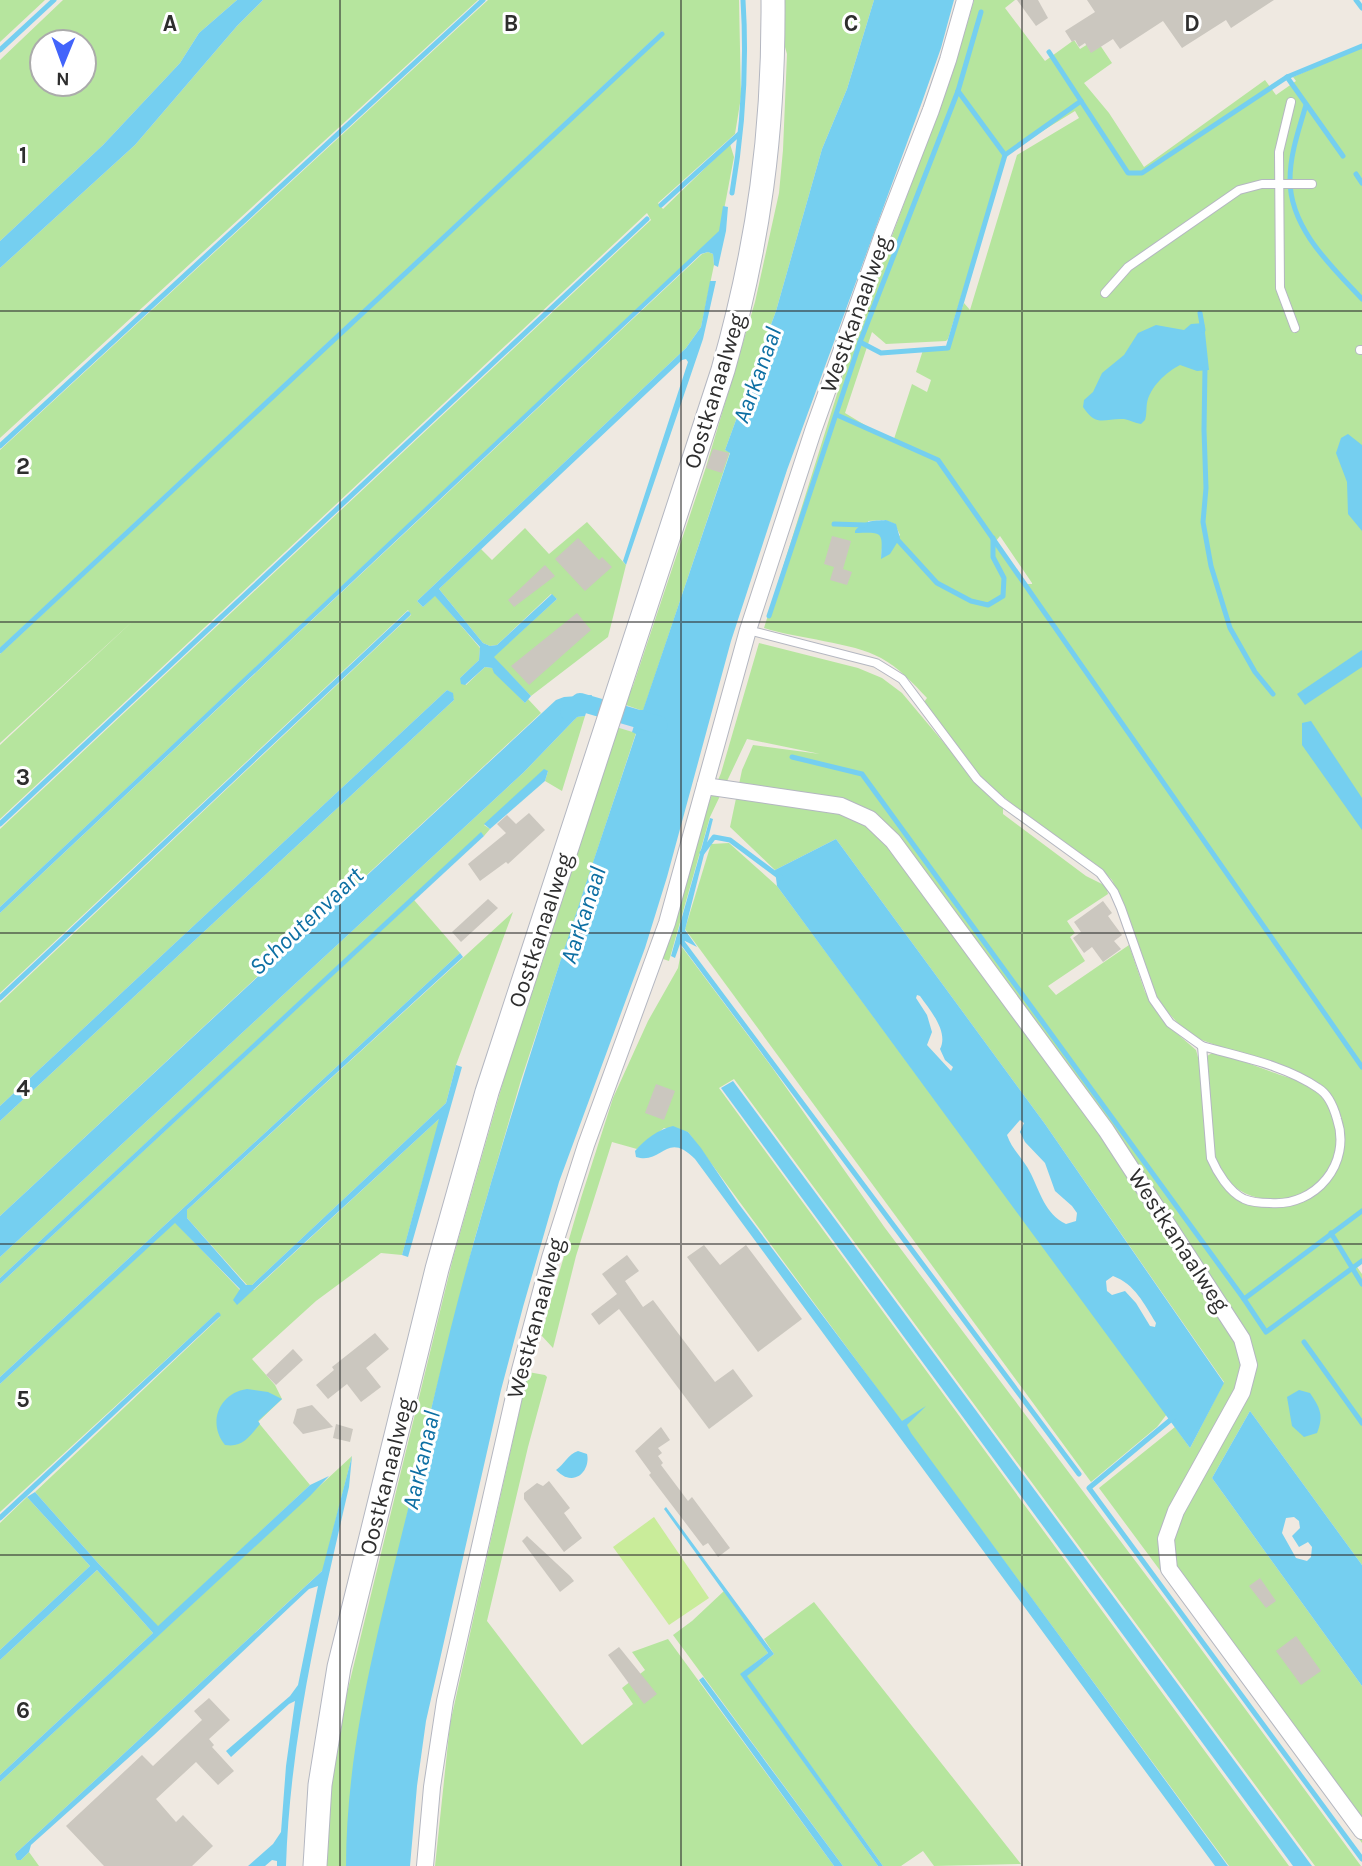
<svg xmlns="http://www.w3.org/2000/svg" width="1362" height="1866" viewBox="0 0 1362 1866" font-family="Karla,sans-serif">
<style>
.industrial{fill:#e3e1e8}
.green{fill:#b6e59e;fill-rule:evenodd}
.pitch{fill:#c9ec9a}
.water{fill:#75cff0;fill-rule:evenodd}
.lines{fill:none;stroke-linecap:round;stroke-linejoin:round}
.stream{stroke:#75cff0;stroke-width:5}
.canal{stroke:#75cff0;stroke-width:18}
.building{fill:#cbc7bf}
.lane-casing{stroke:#b4b7c1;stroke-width:10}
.street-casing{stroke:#b4b7c1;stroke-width:18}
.secondary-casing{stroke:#b4b7c1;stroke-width:25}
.lane{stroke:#fff;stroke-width:8}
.street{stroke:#fff;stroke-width:16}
.secondary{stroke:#fff;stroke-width:23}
.grid{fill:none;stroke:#2e2e2e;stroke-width:2;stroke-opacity:0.55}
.labels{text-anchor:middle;stroke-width:6;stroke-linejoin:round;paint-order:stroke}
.street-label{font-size:23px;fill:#2e2e2e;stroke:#fff}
.water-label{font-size:24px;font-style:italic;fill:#0d6fa3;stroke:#fff}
.grid-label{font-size:23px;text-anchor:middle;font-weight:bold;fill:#2e2e2e;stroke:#fff;stroke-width:6;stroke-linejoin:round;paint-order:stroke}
</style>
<rect width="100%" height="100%" fill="#efe9e1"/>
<polygon class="industrial" points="623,704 639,710 632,732 616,727"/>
<g class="green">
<polygon points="0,0 45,0 0,42"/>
<path d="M63 0H237L199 33 180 63 103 145 0 241V60ZM42 42H84V84H42Z"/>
<polygon points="263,0 478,0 0,438 0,268 135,145 237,26"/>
<polygon points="488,0 739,0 741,97 735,134 658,203 663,209 730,144 734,157 720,231 0,907 0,829 651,220 647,213 0,819 0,745 134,620 0,743 0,654 664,33 662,31 0,648 0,450"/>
<polygon points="782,0 874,0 847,89 822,149 776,311 725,450 730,452 643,711 623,704 633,686 706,467 755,302 779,193 783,150 787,54 783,40"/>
<path d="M974 0H1015L1005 8 1045 61 1074 40 1080 49 1096 39 1112 63 1084 83 1109 113 1144 167 1265 80 1276 95 1296 81 1293 77 1362 47V1262L1357 1267 1362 1274V1565L1250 1411 1212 1478 1362 1686V1843L1099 1488 1175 1427 1190 1448 1224 1382 1045 1124 836 839 775 870 730 827 742 770 753 745 820 754 747 739 710 817 669 961 663 959 703 816 721 773 759 643 858 668 882 678 902 693 981 787 1003 808V814L1086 876 1106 886 1108 894 1067 921 1075 933 1070 937 1085 961 1048 986 1056 995 1129 945 1145 992 1166 1024 1196 1050 1201 1068 1204 1109 1220 1180C1233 1188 1247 1200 1262 1206 1273 1210 1293 1206 1304 1200 1314 1194 1343 1156 1344 1145 1345 1120 1333 1100 1317 1082L1199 1039 1186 1032 1162 1006 1149 982 1125 907 1112 880 1098 866 1035 822 983 781 924 702 927 698C913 683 899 668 881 658 852 642 798 639 764 628L857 330 953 72ZM1075 111 1079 118 1017 155 970 310 964 303 948 349 923 350 916 372 931 380 927 392 912 384 893 442 845 413 872 332 886 344 946 341 948 339 1005 154ZM885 520 895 524 900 535 881 558 883 537 881 534 870 532 868 521ZM1000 536 1032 583V584H1026L996 541Z"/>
<polygon points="708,252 713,254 714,265 701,327 686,348 417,601 423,607 435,595 480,648 479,660 460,678 466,685 485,667 492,668 525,703 528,699 541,713 0,1216 0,1121 454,700 452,693 447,690 0,1106 0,1003 411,615 408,610 0,993 0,913 702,254"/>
<polygon points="587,522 626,565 608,637 531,696 493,657 557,599 551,594 497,645 490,646 483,643 439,589 481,549 492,560 525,528 549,554"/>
<polygon points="585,716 562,791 545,781 548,771 484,825 490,829 484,836 481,833 0,1278 0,1257 524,772 577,717"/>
<polygon points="616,727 636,733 521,1080 474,1241 432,1406 362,1712 346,1866 326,1866 330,1792 337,1734 453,1258 509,1061"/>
<polygon points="729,843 777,886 1167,1414 1157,1427 1091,1482 685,929 711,844"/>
<polygon points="414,900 460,953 0,1377 0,1284"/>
<polygon points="513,912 456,1065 446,1103 252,1285 247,1285 187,1218 187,1210"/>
<polygon points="682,947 771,1066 885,1228 1170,1607 1361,1866 1315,1866 734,1079 719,1088 1289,1866 1229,1866 688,1132 664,1128 637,1149 612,1142 576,1256 553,1348 541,1335 581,1198 613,1098 648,1021 678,968"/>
<path d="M1214 1052C1235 1058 1255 1066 1275 1073 1285 1077 1297 1079 1306 1084 1338 1102 1347 1149 1324 1177 1301 1207 1247 1207 1225 1177 1205 1149 1209 1090 1207 1056Z"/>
<polygon points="440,1118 402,1255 381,1253 316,1301 252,1359 275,1385 282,1399 258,1422 310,1485 158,1627 98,1563 35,1492 220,1317 218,1312 0,1512 0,1384 175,1222 240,1290 254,1290"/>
<polygon points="528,1372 545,1375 547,1377 528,1447 487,1621 582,1745 633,1704 622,1688 645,1670 632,1652 668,1639 834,1866 435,1866 450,1724"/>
<polygon points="352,1456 323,1570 15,1854 21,1860 29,1852 39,1866 0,1866 0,1782"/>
<polygon points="27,1497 90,1566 0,1650 0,1523"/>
<polygon points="97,1570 153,1633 0,1775 0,1660"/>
<polygon points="724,1591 768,1653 741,1674 878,1866 843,1866 673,1635 692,1621"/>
<polygon points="814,1602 1021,1864 934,1866 923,1851 901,1866 883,1866 746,1676 774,1654 764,1639"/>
</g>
<polygon class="pitch" points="654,1517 709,1598 669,1625 613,1547"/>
<g class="water">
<polygon points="237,0 263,0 237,26 135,145 0,268 0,241 103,145 180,63 199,33"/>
<path d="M874 0H954L941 48 922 102 787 470 731 641 667 877 645 948 559 1182 523 1307 501 1390 426 1721 417 1786 410 1866H346C346 1743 381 1620 410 1501 430 1414 450 1325 475 1238 523 1069 580 901 636 734L632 732 639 710H643L730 453 725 450 776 311 822 149 847 89Z"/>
<polygon points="723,206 728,207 726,231 718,267 714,265 713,254 708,252 701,254 0,913 0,907 719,231"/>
<polygon points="710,281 716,281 703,339 626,565 623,561 688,362 686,359 682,360 439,589 483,643 490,646 497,645 552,594 557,599 494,657 531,696 525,703 494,673 492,668 485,667 465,685 461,684 460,678 479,660 480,647 435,596 423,607 417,601 686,348 701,327"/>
<path d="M1204 323 1209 370 1197 371 1180 365C1166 372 1150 387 1147 403 1146 409 1147 414 1145 420L1141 424C1135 423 1129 420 1124 419 1104 418 1097 428 1083 407L1084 400 1093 392 1102 373 1124 355 1138 333 1156 325 1184 330 1191 324Z"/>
<polygon points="1348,434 1362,445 1362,531 1348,514 1347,482 1336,453 1341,438"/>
<path d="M886 520 896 524 900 538 890 554 881 559C883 531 883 532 855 533V531C863 520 873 521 886 520Z"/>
<polygon points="1362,650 1362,667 1305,705 1297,694"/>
<polygon points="447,690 453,693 454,700 0,1121 0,1106"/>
<polygon points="592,695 585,716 577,717 524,772 0,1257 0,1216 556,700 564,697"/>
<polygon points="1311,721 1362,798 1362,830 1302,745 1302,723"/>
<polygon points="544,769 548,771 545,781 490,829 484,824"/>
<polygon points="710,818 713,819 685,930 697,947 685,941 680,944 675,958 671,956"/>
<polygon points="481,832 484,836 0,1284 0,1278"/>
<path d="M836 839 1045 1124 1224 1383 1190 1448 777 886 775 870ZM917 995 920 996C930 1010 949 1032 940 1049L945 1060 953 1067 951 1071 927 1045 932 1032 927 1015 916 998ZM1020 1120 1024 1123 1020 1132 1025 1142 1045 1163 1055 1191 1072 1206 1077 1213 1076 1221 1066 1224C1045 1214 1040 1192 1031 1174 1024 1159 1012 1150 1007 1135ZM1113 1276C1135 1284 1144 1304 1156 1323L1155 1327 1150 1326 1136 1303 1125 1291 1112 1295 1107 1291 1106 1281Z"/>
<polygon points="460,953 463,957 187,1210 187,1218 246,1285 252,1285 446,1103 456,1065 462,1067 408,1257 402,1255 439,1119 237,1305 233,1300 240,1289 175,1223 0,1384 0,1377"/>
<polygon points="733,1081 1312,1866 1293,1866 721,1088"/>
<path d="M673 1126 688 1132 701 1148 738 1203 902 1421 926 1406 907 1425 911 1433 1228 1866H1215L695 1159C666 1130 663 1165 636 1157L635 1151C644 1140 659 1129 673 1126Z"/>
<path d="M247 1389 268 1392 282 1399 258 1421 260 1424C249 1437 243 1448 225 1445 207 1423 219 1393 247 1389Z"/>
<path d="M1299 1390 1310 1393C1320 1408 1324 1415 1317 1433L1304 1437 1292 1426 1287 1397Z"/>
<path d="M1250 1411 1362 1565V1686L1212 1478ZM1294 1517 1299 1521 1300 1528 1292 1536 1299 1547 1308 1542 1312 1547 1311 1557 1307 1561 1296 1558 1282 1533 1286 1518Z"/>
<path d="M578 1451 587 1454C590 1466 581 1482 566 1477 564 1477 557 1471 556 1470 564 1465 568 1454 578 1451Z"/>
<path d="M352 1456 349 1487C320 1613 290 1737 286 1866H277V1861L272 1860 265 1866H248L273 1844 281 1832 286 1766 295 1701 289 1704 231 1757 226 1751 290 1696 298 1685 318 1586 309 1589 154 1735 31 1845 29 1852 21 1860H17L15 1854 322 1571Z"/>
<polygon points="329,1476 310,1496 0,1782 0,1775 153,1633 97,1570 0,1660 0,1650 90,1566 27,1497 35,1492 98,1563 158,1626 310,1485"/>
<polygon points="666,1507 774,1654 747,1676 883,1866 878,1866 740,1674 768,1653 664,1509"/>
<polygon points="703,1677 843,1866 834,1866 699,1680"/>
</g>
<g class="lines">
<g class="stream">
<polyline points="1356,0 1362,8"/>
<polyline points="981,12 958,91 860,342 881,353 948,348 1005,155 1081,101"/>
<polyline points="0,50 54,0"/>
<polyline points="1049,52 1128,173 1142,173 1287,77 1362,46"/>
<polyline points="1287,77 1343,156"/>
<polyline points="958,91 1005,155"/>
<path d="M1306 105C1299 129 1290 154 1290 180 1290 228 1331 266 1362 299"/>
<polyline points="1356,174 1362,183"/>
<path d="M732 193C743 129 747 64 743 0"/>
<polyline points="661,205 739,134"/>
<polyline points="1200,313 1203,330"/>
<polyline points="1205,367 1204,430 1206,488 1203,522 1211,566 1230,628 1255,672 1273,694"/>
<polyline points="837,415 938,460 1362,1067"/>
<polyline points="0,446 483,0"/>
<polyline points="834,524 865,525"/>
<polyline points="895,537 937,583 971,601 988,605 1003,596 1004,578 993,557 993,538"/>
<polyline points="769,616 860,342"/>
<polyline points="0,651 662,34"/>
<polyline points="792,757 862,774 1244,1299 1362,1211"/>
<polyline points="0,824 647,219"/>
<polyline points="702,853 714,837 730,840 781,878"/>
<polyline points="679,938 1079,1474"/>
<polyline points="0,998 408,614"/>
<polyline points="1331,1233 1362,1284"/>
<polyline points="1244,1299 1266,1332 1362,1261"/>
<polyline points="1304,1342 1362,1423"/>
<polyline points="1174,1417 1089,1488 1362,1859"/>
<polyline points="0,1518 218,1315"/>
</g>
<polyline class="canal" points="569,712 580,702 659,725"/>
</g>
<g class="building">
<polygon points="1017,0 1038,0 1048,18 1036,26"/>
<polygon points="1087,0 1274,0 1231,28 1226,20 1182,48 1163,21 1120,49 1113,39 1091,53 1085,43 1079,47 1075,40 1072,42 1065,31 1095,12"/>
<polygon points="713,449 729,453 722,473 706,468"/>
<polygon points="832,536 851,541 843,569 852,572 847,585 830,580 834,567 824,564"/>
<polygon points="578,538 599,560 602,557 612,567 585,591 555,559"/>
<polygon points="545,565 555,576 514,607 508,600"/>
<polygon points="577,613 591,630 529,685 511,666"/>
<polygon points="529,813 545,830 508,864 506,862 480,881 468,864 506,833 497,824 507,815 516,824"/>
<polygon points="488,899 498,908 461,942 452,932"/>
<polygon points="1103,901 1112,913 1108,916 1122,935 1114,941 1121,949 1103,962 1092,947 1084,953 1073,938 1081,932 1074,922"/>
<polygon points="656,1084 675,1091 664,1120 645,1113"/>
<polygon points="704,1245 720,1265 746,1245 802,1319 758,1352 687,1257"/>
<polygon points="627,1255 639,1271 625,1281 643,1307 653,1300 715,1382 733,1369 753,1396 709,1429 619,1309 599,1325 591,1314 617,1294 602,1274"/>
<polygon points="375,1333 389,1349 366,1368 381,1387 361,1402 347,1384 328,1399 316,1385 334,1370 332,1367"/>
<polygon points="293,1349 303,1360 276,1385 266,1375"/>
<polygon points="312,1405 333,1427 303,1434 293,1423 297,1409"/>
<polygon points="336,1424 353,1429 350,1442 333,1438"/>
<polygon points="661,1427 670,1440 658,1448 662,1453 658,1456 663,1463 661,1465 688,1501 692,1497 730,1548 718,1557 708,1543 703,1546 649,1475 651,1473 635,1451"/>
<polygon points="549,1481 570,1508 564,1513 582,1538 564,1552 524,1499 524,1493 537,1483 543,1486"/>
<polygon points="527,1536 570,1576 574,1581 560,1592 522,1541"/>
<polygon points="1260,1578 1276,1601 1266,1608 1249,1586"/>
<polygon points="1296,1636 1321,1671 1301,1685 1276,1651"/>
<polygon points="619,1647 657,1694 644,1704 608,1655"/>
<polygon points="209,1698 230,1720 209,1739 214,1745 212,1747 234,1771 218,1785 196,1762 156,1799 176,1822 183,1815 213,1846 192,1866 104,1866 66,1826 142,1755 153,1766 202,1720 194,1711"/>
</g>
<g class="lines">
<defs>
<g id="lane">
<polyline points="1291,102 1279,152 1280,288 1295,328"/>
<polyline points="1105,293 1128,267 1239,190 1262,184 1312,184"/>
<polyline points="1360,350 1362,350"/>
<polyline points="748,630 876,663 902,679 977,779 1002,802 1100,873 1114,892 1121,908 1153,999 1170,1023 1202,1046"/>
<path d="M1202 1046C1240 1057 1285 1065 1318 1088 1328 1094 1334 1108 1337 1119 1352 1163 1316 1207 1270 1203 1262 1203 1251 1202 1244 1199 1229 1192 1217 1172 1211 1158Z"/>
</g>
<g id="street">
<polyline points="705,786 841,806 870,819 893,841 1106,1130 1242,1339 1249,1365 1242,1392 1176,1511 1166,1539 1169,1569 1362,1831"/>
<polyline points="425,1866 432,1787 445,1701 520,1370 550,1258 586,1145 667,923 748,630 813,431 883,234 931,110 948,60 965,0"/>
</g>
<path id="secondary" d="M315 1866 320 1785 339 1667 437 1269 487 1092 723 370C759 243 774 131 773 0"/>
</defs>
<use href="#lane" class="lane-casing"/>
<use href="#street" class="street-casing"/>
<use href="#secondary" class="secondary-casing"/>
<use href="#lane" class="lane"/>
<use href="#street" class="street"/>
<use href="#secondary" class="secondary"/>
</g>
<path class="grid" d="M340 0V1866M681 0V1866M1022 0V1866M0 311H1362M0 622H1362M0 933H1362M0 1244H1362M0 1555H1362"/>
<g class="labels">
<g class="street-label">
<text transform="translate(855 314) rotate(-70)" y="8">Westkanaalweg</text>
<text transform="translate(714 391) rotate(-73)" y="8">Oostkanaalweg</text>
<text transform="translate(540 930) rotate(-72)" y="8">Oostkanaalweg</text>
<text transform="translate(1179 1240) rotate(57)" y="8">Westkanaalweg</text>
<text transform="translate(535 1318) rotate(-75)" y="8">Westkanaalweg</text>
<text transform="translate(386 1476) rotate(-76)" y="8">Oostkanaalweg</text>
</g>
<g class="water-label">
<text transform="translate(757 375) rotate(-70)" y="8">Aarkanaal</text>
<text transform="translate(583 915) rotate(-72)" y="8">Aarkanaal</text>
<text transform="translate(306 921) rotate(-43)" y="8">Schoutenvaart</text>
<text transform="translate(421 1460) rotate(-77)" y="8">Aarkanaal</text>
</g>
</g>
<g class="grid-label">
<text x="170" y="31">A</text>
<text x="511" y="31">B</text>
<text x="851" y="31">C</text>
<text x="1192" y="31">D</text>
<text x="23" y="163">1</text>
<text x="23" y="474">2</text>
<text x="23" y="785">3</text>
<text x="23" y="1096">4</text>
<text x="23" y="1407">5</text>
<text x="23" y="1718">6</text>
</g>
<g transform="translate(63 63) rotate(181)"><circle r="33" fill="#ffffff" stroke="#ababab" stroke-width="2"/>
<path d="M0-5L12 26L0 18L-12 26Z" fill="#4264fb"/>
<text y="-10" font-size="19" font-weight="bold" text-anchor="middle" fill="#2e2e2e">N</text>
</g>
</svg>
